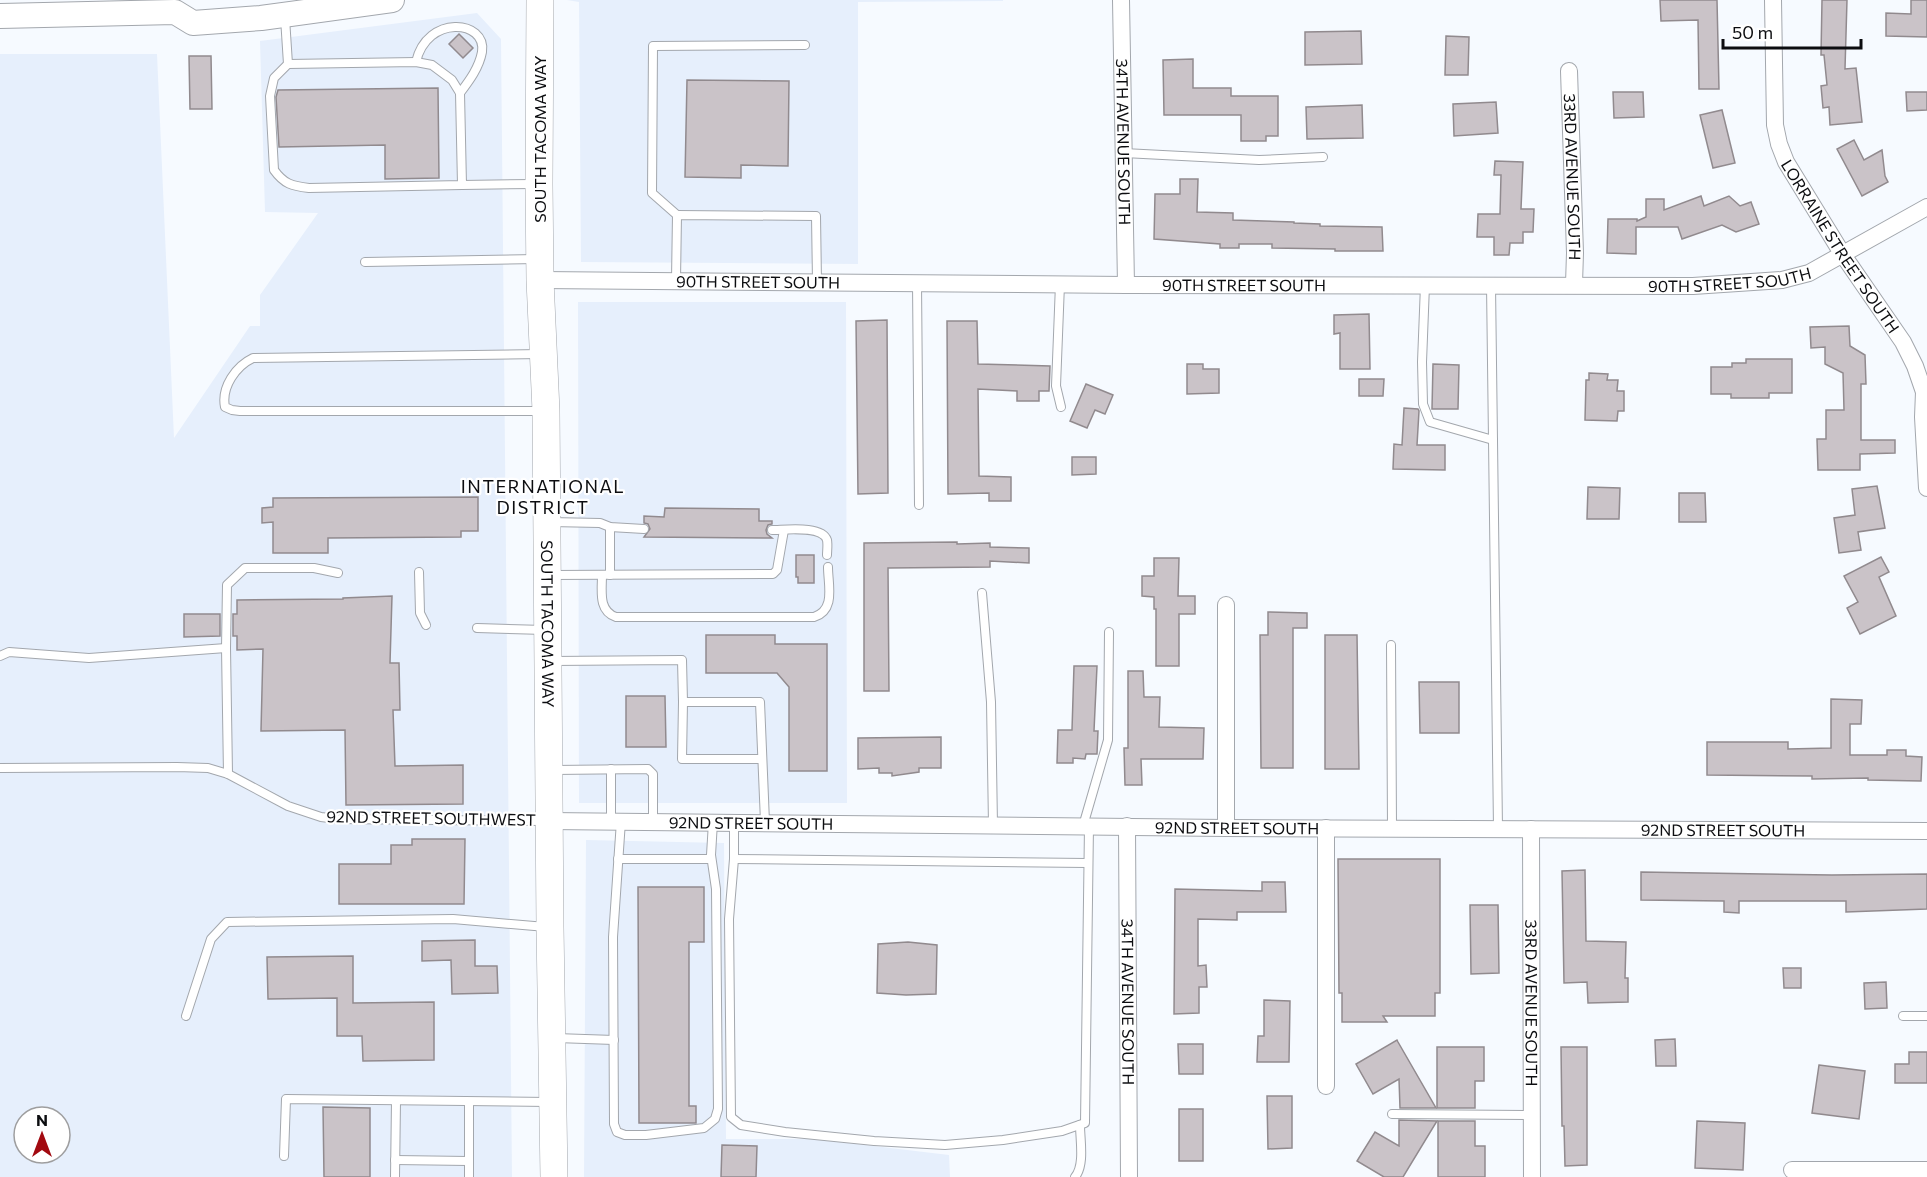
<svg xmlns="http://www.w3.org/2000/svg" width="1927" height="1177" viewBox="0 0 1927 1177" font-family="Commissioner,sans-serif">
<style>
.built{fill:#e6effc;fill-rule:evenodd}
.building{fill:#cac3c8;stroke:#918a8e;stroke-width:1.5}
.lines{fill:none;stroke-linecap:round;stroke-linejoin:round}
.service-casing{stroke:#a3a7ad;stroke-width:10}
.minor-casing{stroke:#a3a7ad;stroke-width:18}
.secondary-casing{stroke:#a3a7ad;stroke-width:26}
.primary-casing{stroke:#a3a7ad;stroke-width:28}
.service{stroke:#fff;stroke-width:8}
.minor{stroke:#fff;stroke-width:16}
.secondary{stroke:#fff;stroke-width:24}
.primary{stroke:#fff;stroke-width:27}
.labels{text-anchor:middle;stroke-width:4.5;stroke-linejoin:round;paint-order:stroke}
.street-label{font-size:16px;fill:#0c0d10;stroke:#fff}
.neighbourhood-label{font-size:18px;letter-spacing:1.5px;fill:#0c0d10;stroke:#fff}
</style>
<rect width="100%" height="100%" fill="#f6faff"/>
<g class="built">
<polygon points="567,0 1003,0 1003,1 858,2 858,264 581,262 579,2"/>
<path d="M477 13 501 39 512 1177H0V54H157L174 438 250 326H260V295L318 213 265 212 260 41ZM24 1117H60V1153H24Z"/>
<polygon points="578,302 846,302 847,803 579,803"/>
<polygon points="586,840 724,843 726,1139 815,1139 949,1155 950,1177 584,1177"/>
</g>
<g class="building">
<polygon points="1660,0 1717,0 1719,89 1699,89 1698,20 1661,21"/>
<polygon points="1822,0 1847,0 1845,69 1856,68 1862,122 1830,125 1829,107 1823,108 1821,86 1827,85 1824,55 1821,55"/>
<polygon points="1911,0 1927,0 1927,37 1886,36 1886,13 1911,14"/>
<polygon points="1361,31 1362,64 1305,65 1305,32"/>
<polygon points="459,34 473,48 463,58 449,44"/>
<polygon points="1446,36 1469,37 1468,75 1445,75"/>
<polygon points="189,56 211,56 212,109 190,109"/>
<polygon points="1193,59 1193,88 1231,88 1231,96 1278,96 1278,136 1266,136 1266,141 1241,141 1241,115 1164,115 1163,60"/>
<polygon points="687,80 789,81 788,166 741,165 741,178 685,177"/>
<polygon points="438,88 439,178 385,179 385,145 279,147 276,97 278,90"/>
<polygon points="1613,92 1643,92 1644,117 1614,118"/>
<polygon points="1906,92 1927,92 1927,110 1907,111"/>
<polygon points="1496,102 1498,133 1454,136 1453,104"/>
<polygon points="1362,105 1363,138 1307,139 1306,107"/>
<polygon points="1722,110 1735,163 1713,168 1700,115"/>
<polygon points="1854,140 1864,160 1882,150 1885,176 1888,182 1862,196 1837,149"/>
<polygon points="1495,161 1523,162 1521,209 1534,209 1533,232 1523,232 1523,243 1510,243 1509,255 1494,255 1494,237 1477,237 1478,214 1500,214 1501,175 1494,175"/>
<polygon points="1180,179 1198,179 1197,212 1233,213 1233,220 1294,222 1294,223 1320,224 1320,226 1382,227 1383,251 1335,251 1335,249 1272,248 1272,244 1239,244 1239,248 1220,248 1220,244 1154,239 1155,194 1180,194"/>
<polygon points="1701,196 1704,206 1729,196 1740,206 1751,202 1759,224 1736,232 1722,225 1682,239 1678,227 1636,227 1636,254 1607,253 1608,219 1637,219 1637,221 1646,217 1646,199 1664,199 1664,210"/>
<polygon points="1369,314 1370,369 1340,369 1340,333 1334,334 1334,315"/>
<polygon points="887,320 888,493 858,494 856,321"/>
<polygon points="947,321 977,321 978,364 1050,366 1049,391 1039,391 1039,401 1017,401 1017,391 978,389 979,476 1011,477 1011,501 989,501 989,493 948,494"/>
<polygon points="1849,326 1850,346 1865,355 1866,384 1861,384 1861,440 1895,440 1895,453 1860,454 1860,470 1818,470 1817,439 1826,439 1826,410 1844,410 1843,373 1825,364 1825,347 1811,348 1810,327"/>
<polygon points="1746,359 1792,359 1792,393 1769,393 1769,398 1731,398 1731,394 1711,394 1711,367 1732,367 1732,363 1746,363"/>
<polygon points="1187,364 1203,364 1203,369 1219,369 1219,393 1187,394"/>
<polygon points="1433,364 1459,365 1458,409 1432,409"/>
<polygon points="1589,373 1608,374 1607,380 1618,380 1617,391 1624,391 1624,411 1618,411 1617,421 1585,420 1586,380 1589,380"/>
<polygon points="1359,379 1384,379 1383,396 1359,396"/>
<polygon points="1086,384 1113,395 1105,414 1095,410 1087,428 1070,421"/>
<polygon points="1404,408 1418,409 1419,411 1417,445 1445,445 1445,470 1393,469 1394,444 1402,445"/>
<polygon points="1072,457 1096,457 1096,474 1072,475"/>
<polygon points="1877,486 1885,528 1858,532 1861,550 1839,553 1834,518 1855,515 1852,489"/>
<polygon points="1588,487 1620,488 1619,519 1587,519"/>
<polygon points="1679,493 1705,493 1706,522 1679,522"/>
<polygon points="478,497 478,531 461,531 461,537 328,538 328,553 273,553 273,522 262,523 262,508 273,507 273,498"/>
<polygon points="665,508 759,509 759,521 772,521 772,524 768,525 766,530 767,534 772,538 644,537 650,529 648,524 644,523 644,516 664,517"/>
<polygon points="957,542 957,544 990,543 990,547 1029,548 1029,563 990,561 990,567 888,568 889,691 864,691 864,543"/>
<polygon points="796,555 814,555 814,583 798,583 798,577 796,577"/>
<polygon points="1881,557 1889,572 1879,577 1896,616 1860,634 1847,608 1858,602 1844,576"/>
<polygon points="1154,558 1179,558 1178,596 1195,596 1195,614 1179,614 1179,666 1156,666 1156,609 1154,609 1154,597 1142,596 1142,576 1154,576"/>
<polygon points="392,596 390,663 399,663 400,710 393,710 395,766 463,765 463,804 346,805 345,730 261,731 263,649 237,650 237,636 233,636 233,614 237,614 237,600 343,599 343,598"/>
<polygon points="1268,612 1307,613 1307,628 1293,628 1293,768 1261,768 1260,635 1268,635"/>
<polygon points="184,614 220,614 220,636 184,637"/>
<polygon points="706,635 775,635 775,644 827,644 827,771 789,771 789,687 777,673 706,673"/>
<polygon points="1325,635 1357,635 1359,769 1325,769"/>
<polygon points="1074,666 1097,666 1094,731 1098,731 1097,754 1086,754 1085,759 1073,758 1073,763 1057,763 1058,730 1072,730"/>
<polygon points="1128,671 1143,671 1144,697 1160,697 1159,727 1204,728 1203,759 1141,759 1142,785 1125,785 1124,748 1128,748"/>
<polygon points="1419,682 1459,682 1459,733 1420,733"/>
<polygon points="626,696 665,696 666,747 626,747"/>
<polygon points="1831,699 1862,700 1861,724 1850,724 1850,755 1887,755 1887,750 1906,750 1906,756 1922,757 1921,781 1868,780 1868,778 1812,779 1812,776 1707,775 1707,742 1788,742 1788,749 1831,748"/>
<polygon points="941,737 941,768 919,768 919,772 892,776 892,773 879,773 879,768 858,769 858,738"/>
<polygon points="412,839 465,839 464,904 339,904 339,864 391,864 391,845 412,845"/>
<polygon points="1338,859 1440,859 1440,993 1435,993 1435,1016 1383,1016 1387,1022 1342,1022 1342,993 1339,993"/>
<polygon points="1585,870 1586,941 1626,942 1625,978 1628,978 1628,1002 1588,1003 1587,982 1564,983 1562,871"/>
<polygon points="1641,872 1832,875 1927,874 1927,909 1846,912 1846,901 1739,901 1739,913 1724,912 1724,901 1641,900"/>
<polygon points="1262,882 1285,882 1286,912 1237,912 1237,920 1198,919 1198,966 1206,965 1207,987 1199,987 1199,1013 1174,1014 1175,889 1262,891"/>
<polygon points="638,887 704,887 704,942 689,942 689,1106 696,1106 696,1123 639,1123"/>
<polygon points="1470,905 1498,905 1499,973 1471,974"/>
<polygon points="475,940 475,966 497,966 498,993 452,994 451,960 422,961 422,941"/>
<polygon points="908,942 937,945 936,994 906,995 877,993 878,944"/>
<polygon points="353,956 353,1003 434,1002 434,1060 363,1061 362,1036 337,1036 337,998 268,999 267,957"/>
<polygon points="1783,968 1801,968 1801,988 1784,988"/>
<polygon points="1886,982 1887,1008 1865,1009 1864,983"/>
<polygon points="1264,1000 1290,1001 1289,1062 1257,1062 1258,1036 1264,1036"/>
<polygon points="1675,1039 1676,1066 1656,1066 1655,1040"/>
<polygon points="1397,1040 1398,1042 1436,1108 1400,1108 1399,1079 1373,1094 1356,1064"/>
<polygon points="1178,1044 1203,1044 1203,1074 1179,1074"/>
<polygon points="1437,1047 1484,1047 1484,1081 1475,1081 1475,1108 1437,1108"/>
<polygon points="1561,1047 1587,1047 1587,1165 1565,1166 1564,1126 1562,1126"/>
<polygon points="1909,1052 1927,1052 1927,1083 1895,1083 1895,1064 1909,1064"/>
<polygon points="1819,1065 1865,1071 1859,1119 1812,1113"/>
<polygon points="1267,1096 1292,1096 1292,1148 1268,1149"/>
<polygon points="323,1107 370,1108 370,1177 324,1177"/>
<rect x="1179" y="1109" width="24" height="52"/>
<polygon points="1399,1120 1437,1121 1403,1177 1384,1177 1357,1161 1375,1132 1399,1146"/>
<polygon points="1438,1121 1475,1121 1475,1146 1485,1146 1485,1177 1438,1177"/>
<polygon points="1697,1121 1745,1123 1743,1170 1695,1168"/>
<polygon points="722,1145 757,1146 756,1177 721,1177"/>
</g>
<g class="lines">
<defs>
<g id="service">
<polyline points="285,18 288,64"/>
<path d="M416 62C427 14 487 20 482 52 479 68 469 81 460 93"/>
<polyline points="1124,153 1259,160 1323,157"/>
<path d="M462 185 309 188C292 186 284 184 274 170L270 96 274 78 288 64 416 62 432 65 452 80 460 93 462 185 535 184"/>
<polyline points="677,215 652,193 653,46 805,45"/>
<polyline points="365,262 537,259"/>
<polyline points="676,280 677,215 816,216 817,282"/>
<polyline points="917,283 919,505"/>
<polyline points="1060,284 1056,386 1061,407"/>
<polyline points="1425,285 1422,362 1423,404 1430,422 1493,440"/>
<polyline points="1491,285 1498,829"/>
<path d="M541 354 253 358C236 366 221 387 225 407L232 410 240 411H543"/>
<polyline points="550,522 600,523 610,527 644,529"/>
<path d="M772 530C785 530 822 525 827 540 828 545 827 551 827 555"/>
<polyline points="419,572 420,613 426,625"/>
<polyline points="550,575 773,574 777,570 784,530"/>
<path d="M602 575C602 591 598 611 616 617H814C836 610 828 585 828 567"/>
<polyline points="610,575 610,527"/>
<polyline points="982,593 991,702 993,825"/>
<polyline points="477,628 545,630"/>
<polyline points="1391,645 1392,828"/>
<polyline points="0,656 9,652 89,658 226,648"/>
<polyline points="551,661 682,660 683,702 760,702 765,822"/>
<polyline points="683,702 682,759 762,759"/>
<polyline points="0,768 177,767 208,768 228,774 288,806 321,817 337,819 546,821"/>
<polyline points="611,769 611,821"/>
<polyline points="553,770 648,769 653,774 653,821"/>
<polyline points="228,774 226,648 227,585 245,568 314,568 338,573"/>
<polyline points="621,821 613,937 614,1124 617,1132 625,1135 646,1135 704,1128 715,1119 718,1109 716,889 711,855 713,822"/>
<polyline points="734,822 734,859 729,919 731,1117 741,1125 785,1132 874,1141 945,1145 1003,1140 1062,1131 1085,1123 1089,826"/>
<polyline points="1083,826 1108,740 1109,632"/>
<polyline points="618,859 711,859"/>
<polyline points="734,859 1087,863"/>
<polyline points="186,1016 211,939 227,922 453,919 546,927"/>
<polyline points="1903,1016 1927,1016"/>
<polyline points="556,1038 614,1040"/>
<polyline points="1392,1114 1532,1115"/>
<polyline points="284,1156 286,1099 549,1102"/>
<polyline points="395,1160 468,1161"/>
<polyline points="395,1177 396,1101"/>
<polyline points="469,1177 469,1102"/>
<path d="M1075 1177C1085 1165 1080 1140 1080 1125"/>
</g>
<g id="minor">
<path id="s1" d="M1121 0 1126 285"/>
<path id="s2" d="M1773 0 1775 125 1779 144 1786 162 1843 255 1903 342 1915 366 1924 392 1923 417 1927 488"/>
<path id="s3" d="M1569 71 1575 253 1574 284"/>
<path id="s4" d="M540 280 1126 285 1693 286 1782 280 1809 273 1927 207"/>
<polyline points="1226,605 1226,828"/>
<path id="s5" d="M549 821 1226 828 1927 831"/>
<path id="s6" d="M1127 826 1129 1177"/>
<path id="s7" d="M1531 829 1532 1177"/>
<polyline points="1326,1086 1326,828"/>
<polyline points="1792,1170 1927,1170"/>
</g>
<polyline id="secondary" points="0,16 175,12 193,23 261,18 392,0"/>
<g id="primary">
<path id="s8" d="M540 0 539 184 540 280 546 411 550 927 554 1177"/>
</g>
</defs>
<use href="#service" class="service-casing"/>
<use href="#minor" class="minor-casing"/>
<use href="#secondary" class="secondary-casing"/>
<use href="#primary" class="primary-casing"/>
<use href="#service" class="service"/>
<use href="#minor" class="minor"/>
<use href="#secondary" class="secondary"/>
<use href="#primary" class="primary"/>
</g>
<g class="labels">
<g class="street-label">
<text transform="translate(540 139) rotate(-90)" y="6">SOUTH TACOMA WAY</text>
<text dy="6" stroke="none"><textPath href="#s1" startOffset="142">34TH AVENUE SOUTH</textPath></text>
<text dy="6" stroke="none"><textPath href="#s3" startOffset="106">33RD AVENUE SOUTH</textPath></text>
<text dy="6" stroke="none"><textPath href="#s2" startOffset="264">LORRAINE STREET SOUTH</textPath></text>
<text dy="6" stroke="none"><textPath href="#s4" startOffset="1190">90TH STREET SOUTH</textPath></text>
<text dy="6" stroke="none"><textPath href="#s4" startOffset="218">90TH STREET SOUTH</textPath></text>
<text dy="6" stroke="none"><textPath href="#s4" startOffset="704">90TH STREET SOUTH</textPath></text>
<text dy="6" stroke="none"><textPath href="#s8" startOffset="624">SOUTH TACOMA WAY</textPath></text>
<text transform="translate(431 818) rotate(1)" y="6">92ND STREET SOUTHWEST</text>
<text dy="6" stroke="none"><textPath href="#s5" startOffset="202">92ND STREET SOUTH</textPath></text>
<text dy="6" stroke="none"><textPath href="#s5" startOffset="688">92ND STREET SOUTH</textPath></text>
<text dy="6" stroke="none"><textPath href="#s5" startOffset="1174">92ND STREET SOUTH</textPath></text>
<text dy="6" stroke="none"><textPath href="#s6" startOffset="176">34TH AVENUE SOUTH</textPath></text>
<text dy="6" stroke="none"><textPath href="#s7" startOffset="174">33RD AVENUE SOUTH</textPath></text>
</g>
<g class="neighbourhood-label">
<text x="543" y="493">INTERNATIONAL<tspan x="543" dy="21">DISTRICT</tspan></text>
</g>
</g>
<g transform="translate(42 1135)"><circle r="28" fill="#ffffff" stroke="#9e9e9f" stroke-width="1.5"/>
<path d="M0-4.5L10 22L0 15L-10 22Z" fill="#a20910"/>
<text y="-9" font-size="16" font-weight="bold" text-anchor="middle" fill="#0c0d10">N</text>
</g>
<path d="M1723 39v9h138v-9" fill="none" stroke="#0c0d10" stroke-width="3"/>
<text x="1732" y="39" font-size="18" fill="#0c0d10" stroke="#ffffff" stroke-width="4.5" paint-order="stroke">50 m</text>
</svg>
